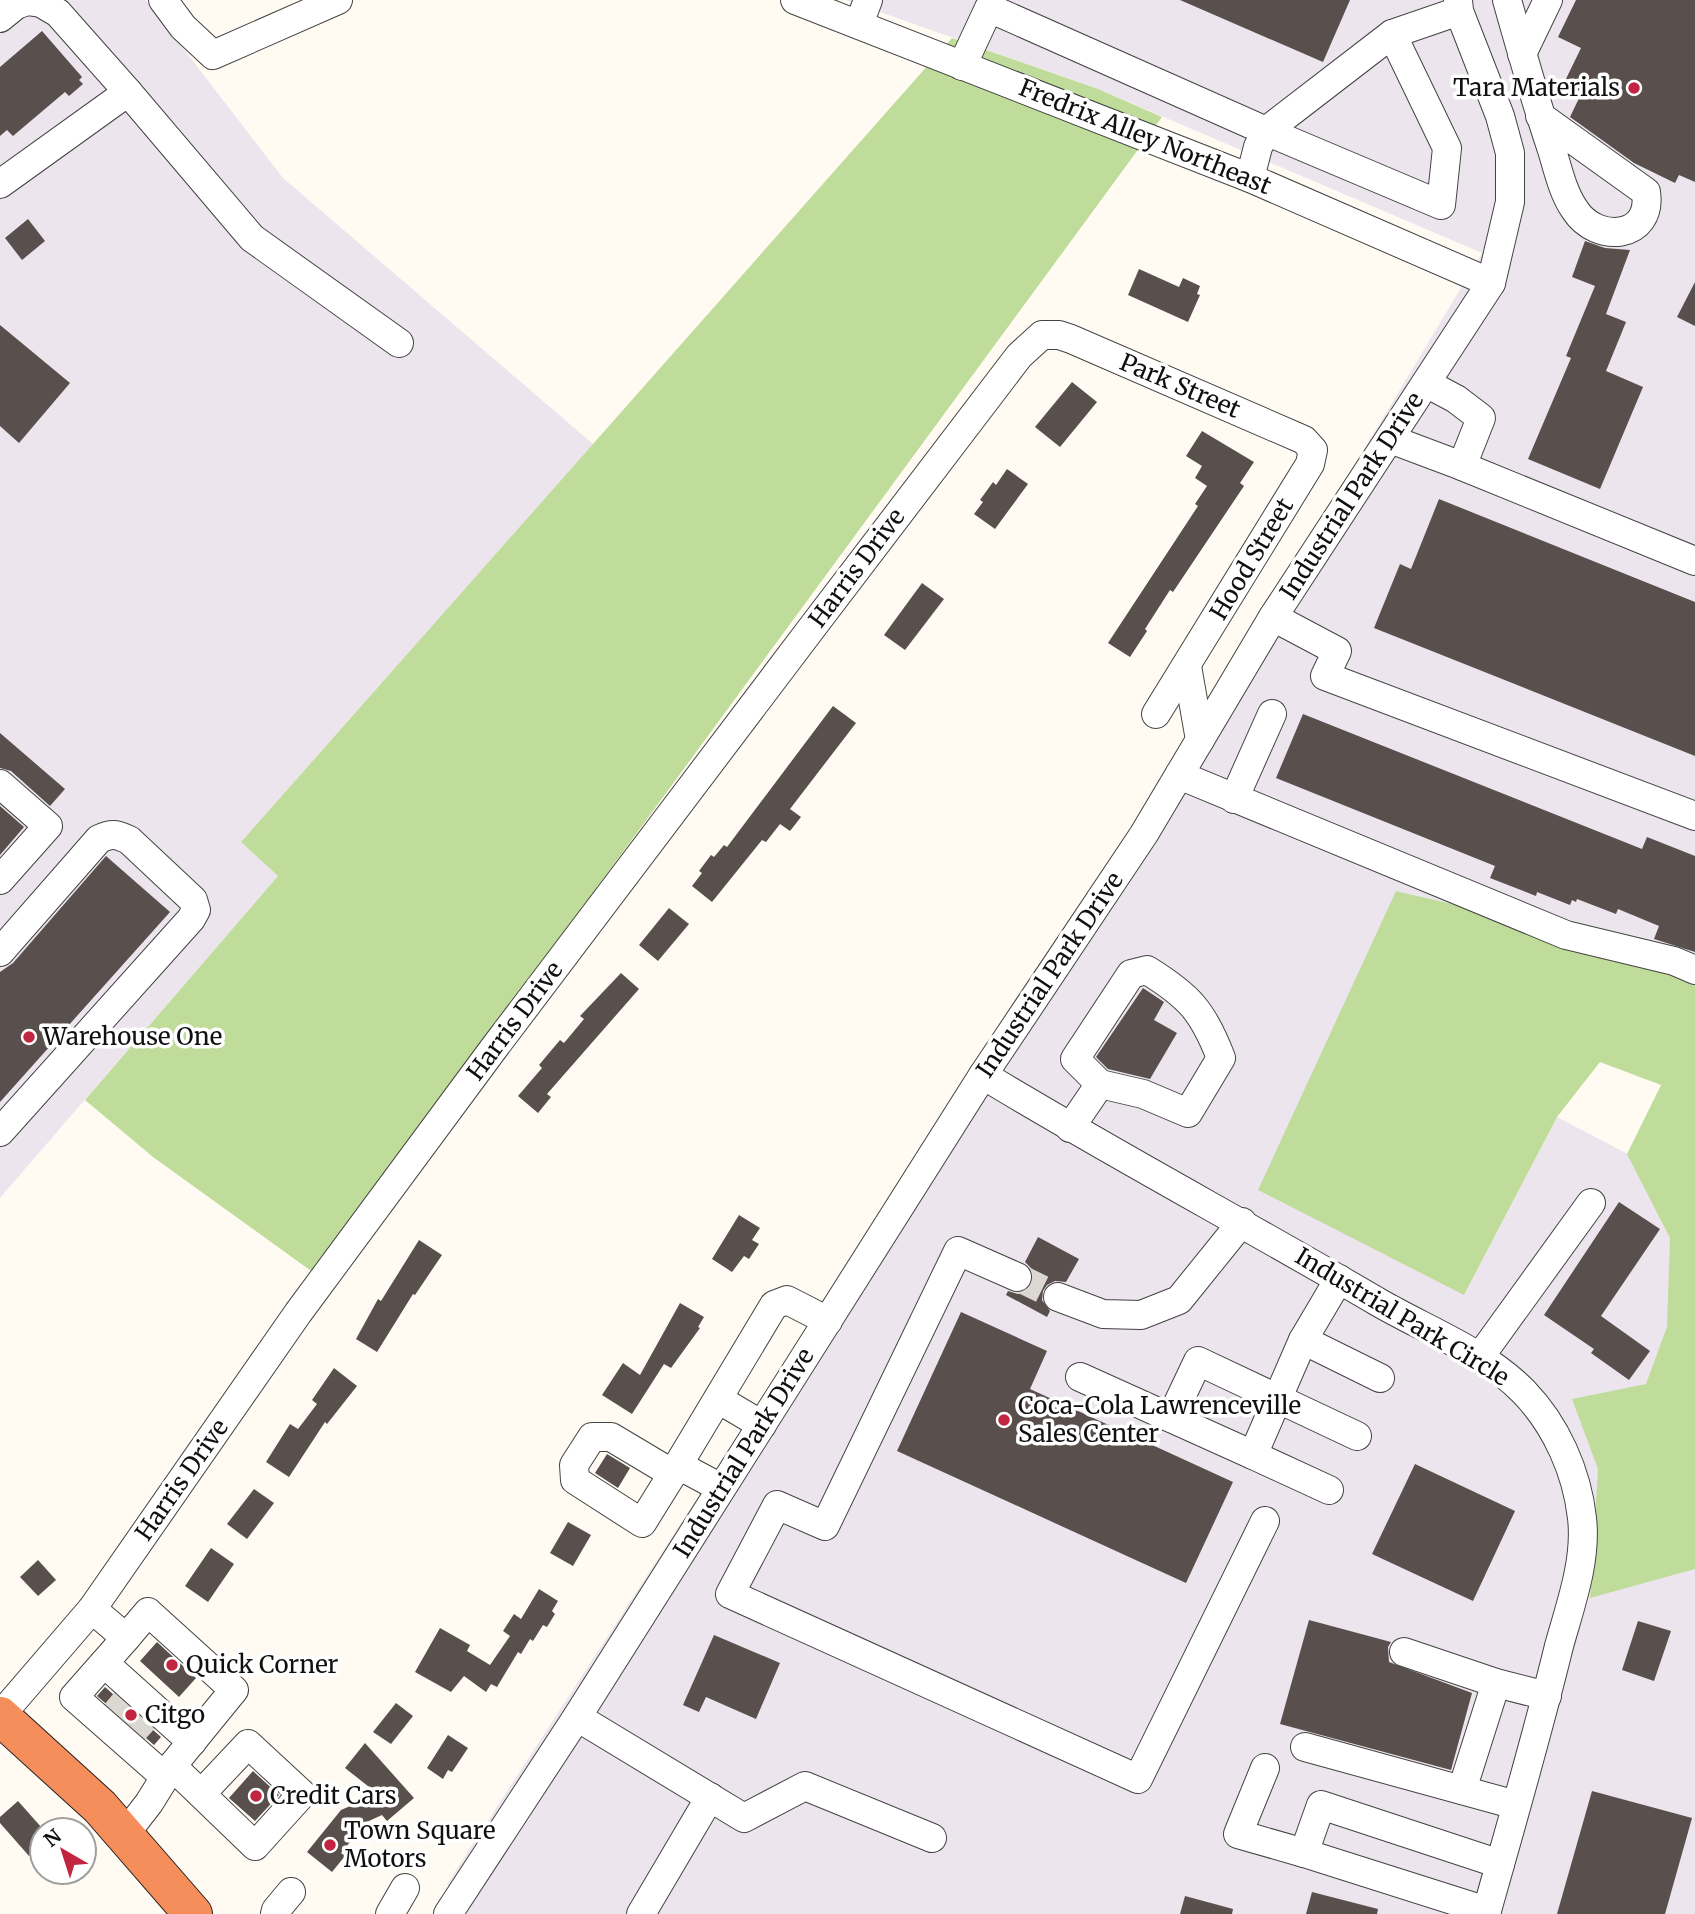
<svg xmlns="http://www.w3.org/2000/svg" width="1695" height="1914" viewBox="0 0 1695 1914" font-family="Merriweather,serif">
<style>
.industrial{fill:#ece5ee}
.forest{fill:#c0dc9a}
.building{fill:#594f4c}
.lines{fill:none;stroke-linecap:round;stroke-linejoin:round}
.minor-tunnel{stroke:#dbd8d1;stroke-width:28;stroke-dasharray:28 14;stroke-linecap:butt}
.minor-casing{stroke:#434343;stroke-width:30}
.highway-casing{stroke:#212121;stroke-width:40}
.minor{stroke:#fff;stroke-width:28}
.highway{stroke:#f58e5b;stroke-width:38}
.poi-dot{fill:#c22540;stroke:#fff;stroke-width:2.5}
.labels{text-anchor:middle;stroke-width:7;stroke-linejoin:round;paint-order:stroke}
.poi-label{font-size:24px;fill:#101010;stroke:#fff;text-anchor:start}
.street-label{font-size:24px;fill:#101010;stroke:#fff}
</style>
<rect width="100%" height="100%" fill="#fffbf3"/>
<g class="industrial">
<polygon points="0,0 146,0 283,178 593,444 241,842 278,876 0,1198"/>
<polygon points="846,0 1695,0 1695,960 1396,891 1464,1295 1557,1117 1695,1189 1695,1914 468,1914 447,1884 1206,713 1482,253 1098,89"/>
</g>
<g class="forest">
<polygon points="952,38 1098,89 1162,117 314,1273 153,1157 85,1100 278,876 241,842"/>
<polygon points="1396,891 1695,960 1695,1569 1590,1598 1598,1469 1572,1399 1646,1384 1667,1327 1670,1238 1627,1154 1661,1085 1600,1062 1557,1117 1464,1295 1258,1190"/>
</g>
<g class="building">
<polygon points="1180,0 1350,0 1323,62"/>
<polygon points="1576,0 1695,0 1695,182 1679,175 1675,183 1634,163 1570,117 1582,92 1564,83 1581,48 1558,37"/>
<polygon points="42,31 82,77 79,80 83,84 69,96 65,92 13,136 7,130 0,136 0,67"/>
<polygon points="28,219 45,241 22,260 5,238"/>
<polygon points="1585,241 1605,248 1630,250 1606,314 1626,322 1606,371 1643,387 1600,489 1528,459 1571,358 1566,356 1595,286 1572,277"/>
<polygon points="1139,269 1179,287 1183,278 1200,286 1197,294 1200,295 1188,322 1128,295"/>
<polygon points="1695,282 1695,326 1677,317"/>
<polygon points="0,325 70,383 19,443 0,426"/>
<polygon points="1072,382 1097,402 1060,447 1035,427"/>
<polygon points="1202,431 1254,462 1240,483 1244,486 1173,592 1170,590 1145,629 1147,631 1130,657 1108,643 1198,506 1195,504 1207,486 1195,478 1202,466 1186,456"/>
<polygon points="1007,469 1028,484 995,529 974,514 983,502 980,500 993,482 996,485"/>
<polygon points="1439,499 1695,602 1695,756 1374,628 1400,564 1411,569"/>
<polygon points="922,583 944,599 905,650 884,635"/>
<polygon points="833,706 856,723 790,809 801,817 790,831 780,824 766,842 762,840 712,902 692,886 702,873 699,871 711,855 714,857 724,845 727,847"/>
<polygon points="1303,714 1642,849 1647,837 1695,856 1695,952 1654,939 1659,926 1618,909 1616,914 1577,899 1576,902 1572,900 1570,905 1537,892 1536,896 1490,878 1495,866 1276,778"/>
<polygon points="0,733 65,789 50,806 11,771 0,768"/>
<polygon points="0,806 24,827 0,855"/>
<polygon points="106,856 170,912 0,1102 0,972 13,963"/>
<polygon points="669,908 689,924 658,961 639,945"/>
<polygon points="621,973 639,989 547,1094 551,1097 538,1113 518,1096 542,1068 539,1065 560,1040 564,1043 584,1019 580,1016"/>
<polygon points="1143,988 1164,1002 1154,1020 1177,1033 1150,1079 1108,1069 1096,1057"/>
<polygon points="1619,1202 1660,1229 1601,1316 1650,1351 1629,1380 1591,1353 1594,1349 1544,1315"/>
<polygon points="739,1215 760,1228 752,1240 759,1244 749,1259 744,1256 732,1272 712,1259"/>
<polygon points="1038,1237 1079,1259 1066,1282 1055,1281 1047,1285 1043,1291 1042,1300 1050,1311 1047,1317 1006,1295 1008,1291 1018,1294 1026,1291 1032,1284 1033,1275 1031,1268 1025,1262"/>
<polygon points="419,1240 442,1255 415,1295 413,1294 377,1352 356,1339 378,1299 381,1301"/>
<polygon points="680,1303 704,1317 698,1327 700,1328 671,1368 664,1364 632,1414 602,1395 623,1363 640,1375"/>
<polygon points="961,1312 1047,1351 1030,1389 1233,1482 1186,1583 897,1451"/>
<polygon points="334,1368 357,1386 327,1424 325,1422 289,1477 266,1462 290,1424 298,1429 317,1404 312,1400"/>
<polygon points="607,1454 630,1468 618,1488 595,1473"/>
<polygon points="1415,1464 1515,1511 1473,1601 1372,1554"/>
<polygon points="254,1489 274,1503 247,1539 227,1524"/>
<polygon points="568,1522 591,1535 573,1566 550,1553"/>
<polygon points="211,1548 234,1564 208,1602 185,1586"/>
<polygon points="38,1560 56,1580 38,1596 20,1577"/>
<polygon points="539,1589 558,1601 552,1611 555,1614 547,1627 543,1625 533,1641 530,1639 521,1654 518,1652 497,1687 491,1684 486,1692 464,1676 451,1692 415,1672 440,1628 470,1645 467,1651 490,1665 510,1636 503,1631 514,1614 521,1619"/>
<polygon points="1309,1620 1391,1642 1388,1647 1389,1662 1472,1693 1451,1770 1280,1724"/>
<polygon points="1638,1621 1671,1631 1654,1681 1622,1670"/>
<polygon points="714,1635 780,1663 756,1719 706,1697 699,1712 683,1705"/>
<polygon points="157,1642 196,1678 179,1697 140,1661"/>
<polygon points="105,1687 161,1737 154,1745 97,1696"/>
<polygon points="396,1703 413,1716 391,1744 373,1732"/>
<polygon points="448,1735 468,1748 452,1772 448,1770 443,1779 427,1768"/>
<polygon points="365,1743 414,1798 387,1821 382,1815 347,1831 354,1837 341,1853 345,1856 332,1872 307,1852 341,1810 378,1794 345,1768"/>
<polygon points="253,1771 279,1795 255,1821 229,1798"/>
<polygon points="1592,1791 1692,1818 1665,1914 1557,1914"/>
<polygon points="18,1801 42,1828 42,1845 29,1856 0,1823 0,1817"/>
<polygon points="1312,1892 1378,1909 1377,1914 1306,1914"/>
<polygon points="1185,1896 1233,1909 1232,1914 1180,1914"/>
</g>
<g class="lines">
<g class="minor-tunnel">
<polyline points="1017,1277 1058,1297"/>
<polyline points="113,1716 129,1697"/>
<polyline points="132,1733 149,1714"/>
</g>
<defs>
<g id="minor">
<polyline points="163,0 183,27 213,55 338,0"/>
<polyline points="795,0 1250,178 1491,283"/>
<path d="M1507 0C1521 50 1535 100 1552 150 1558 170 1563 193 1575 210 1597 244 1653 239 1646 192L1540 116"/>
<polyline points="0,18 16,5 27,1 41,3 58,13 128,92"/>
<polyline points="859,24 868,0"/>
<polyline points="1522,54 1548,0"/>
<polyline points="962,66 989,8 1266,131 1392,34 1459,11"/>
<polyline points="1250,178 1258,147 1266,131 1441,205 1447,148 1392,34"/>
<polyline points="0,184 128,92 252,238 399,343"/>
<polyline points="1426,383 1456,399 1481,418 1462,466"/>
<polyline points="1390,439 1462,466 1695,561"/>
<polyline points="1273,617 1337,651 1325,676 1695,816"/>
<polyline points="1187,666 1200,740"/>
<polyline points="1179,775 1566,935 1674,961 1695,970"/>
<polyline points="0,784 48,826 0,880"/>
<polyline points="1234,799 1272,714"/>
<path d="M0 952 99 839C112 833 116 834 129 840L193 900 196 910 191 919 0 1132"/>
<path d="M983 1075C1113 1154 1247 1225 1378 1302 1426 1330 1484 1351 1524 1392 1556 1425 1577 1472 1582 1518 1587 1561 1570 1606 1559 1646 1537 1736 1511 1825 1486 1914"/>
<path d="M1070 1128 1100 1084 1075 1059 1131 974 1147 970C1189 996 1203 1011 1221 1058L1188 1113 1143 1094 1100 1084"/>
<polyline points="1017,1277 958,1251 825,1526 777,1505 730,1594 1138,1779 1265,1521"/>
<polyline points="1058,1297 1103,1314 1141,1315 1179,1300 1242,1222"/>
<polyline points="1303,1340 1380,1378"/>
<polyline points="1479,1358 1591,1203"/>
<polyline points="1080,1377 1253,1455 1303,1340 1339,1279"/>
<polyline points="718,1399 762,1425"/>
<polyline points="1171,1418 1198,1361 1357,1436"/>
<polyline points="1253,1455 1329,1490"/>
<polyline points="678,1465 774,1305 787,1300 828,1321"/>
<polyline points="673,1474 611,1437 592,1437 574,1465 575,1480 642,1523 678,1465 721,1488"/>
<polyline points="92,1609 126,1638 148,1612 234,1690 172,1766 149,1803 125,1834"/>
<polyline points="126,1638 74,1697 165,1777"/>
<polyline points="1404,1652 1496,1683 1547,1696"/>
<polyline points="104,1663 192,1742"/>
<polyline points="0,1716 92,1609 298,1313 494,1048 814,625 1019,356 1042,335 1059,335 1071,339 1304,440 1313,450 1310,464 1156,714"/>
<polyline points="577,1717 744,1818 805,1786 932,1838"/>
<polyline points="1305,1747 1516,1805"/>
<polyline points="172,1766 255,1846 302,1794 248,1744 201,1794"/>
<polyline points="1265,1768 1238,1834 1304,1853"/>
<polyline points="1462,1790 1496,1683"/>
<polyline points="1487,1911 1304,1853 1321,1805 1500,1864"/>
<polyline points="275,1914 276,1910 291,1892"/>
<polyline points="390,1914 405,1888"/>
<polyline points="448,1914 577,1717 983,1075 1144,834 1273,617 1491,283 1510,202 1510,153 1500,116 1459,11 1458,0"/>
<polyline points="641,1914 710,1797"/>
</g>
<polyline id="highway" points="0,1716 100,1807 193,1914"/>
</defs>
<use href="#minor" class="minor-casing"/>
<use href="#highway" class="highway-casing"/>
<use href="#minor" class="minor"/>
<use href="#highway" class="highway"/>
</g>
<g class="poi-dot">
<circle cx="1634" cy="88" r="7"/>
<circle cx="29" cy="1037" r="7"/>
<circle cx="1004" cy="1420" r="7"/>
<circle cx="172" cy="1665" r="7"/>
<circle cx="131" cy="1715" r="7"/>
<circle cx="256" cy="1796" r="7"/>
<circle cx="330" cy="1845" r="7"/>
</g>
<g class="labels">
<g class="poi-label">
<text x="1620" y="96" text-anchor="end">Tara Materials</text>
<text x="43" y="1045">Warehouse One</text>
<text x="1018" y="1414">Coca-Cola Lawrenceville<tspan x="1018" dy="28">Sales Center</tspan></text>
<text x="186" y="1673">Quick Corner</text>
<text x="145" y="1723">Citgo</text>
<text x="270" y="1804">Credit Cars</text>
<text x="344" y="1839">Town Square<tspan x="344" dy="28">Motors</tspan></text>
</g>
<g class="street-label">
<text transform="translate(1145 137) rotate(22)" y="8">Fredrix Alley Northeast</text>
<text transform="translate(1180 386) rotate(23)" y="8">Park Street</text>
<text transform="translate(1352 496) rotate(-57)" y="8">Industrial Park Drive</text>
<text transform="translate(1252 559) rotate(-59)" y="8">Hood Street</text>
<text transform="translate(857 568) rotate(-53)" y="8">Harris Drive</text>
<text transform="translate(1050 975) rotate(-56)" y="8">Industrial Park Drive</text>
<text transform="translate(515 1021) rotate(-53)" y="8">Harris Drive</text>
<text transform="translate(1402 1317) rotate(31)" y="8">Industrial Park Circle</text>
<text transform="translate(744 1453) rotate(-58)" y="8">Industrial Park Drive</text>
<text transform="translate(182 1480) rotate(-55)" y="8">Harris Drive</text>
</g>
</g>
<g transform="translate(63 1851) rotate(321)"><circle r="33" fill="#ffffff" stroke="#9f9f9f" stroke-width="2"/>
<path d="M0-5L12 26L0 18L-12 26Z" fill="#c22540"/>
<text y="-10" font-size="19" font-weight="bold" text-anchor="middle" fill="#101010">N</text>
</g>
</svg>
